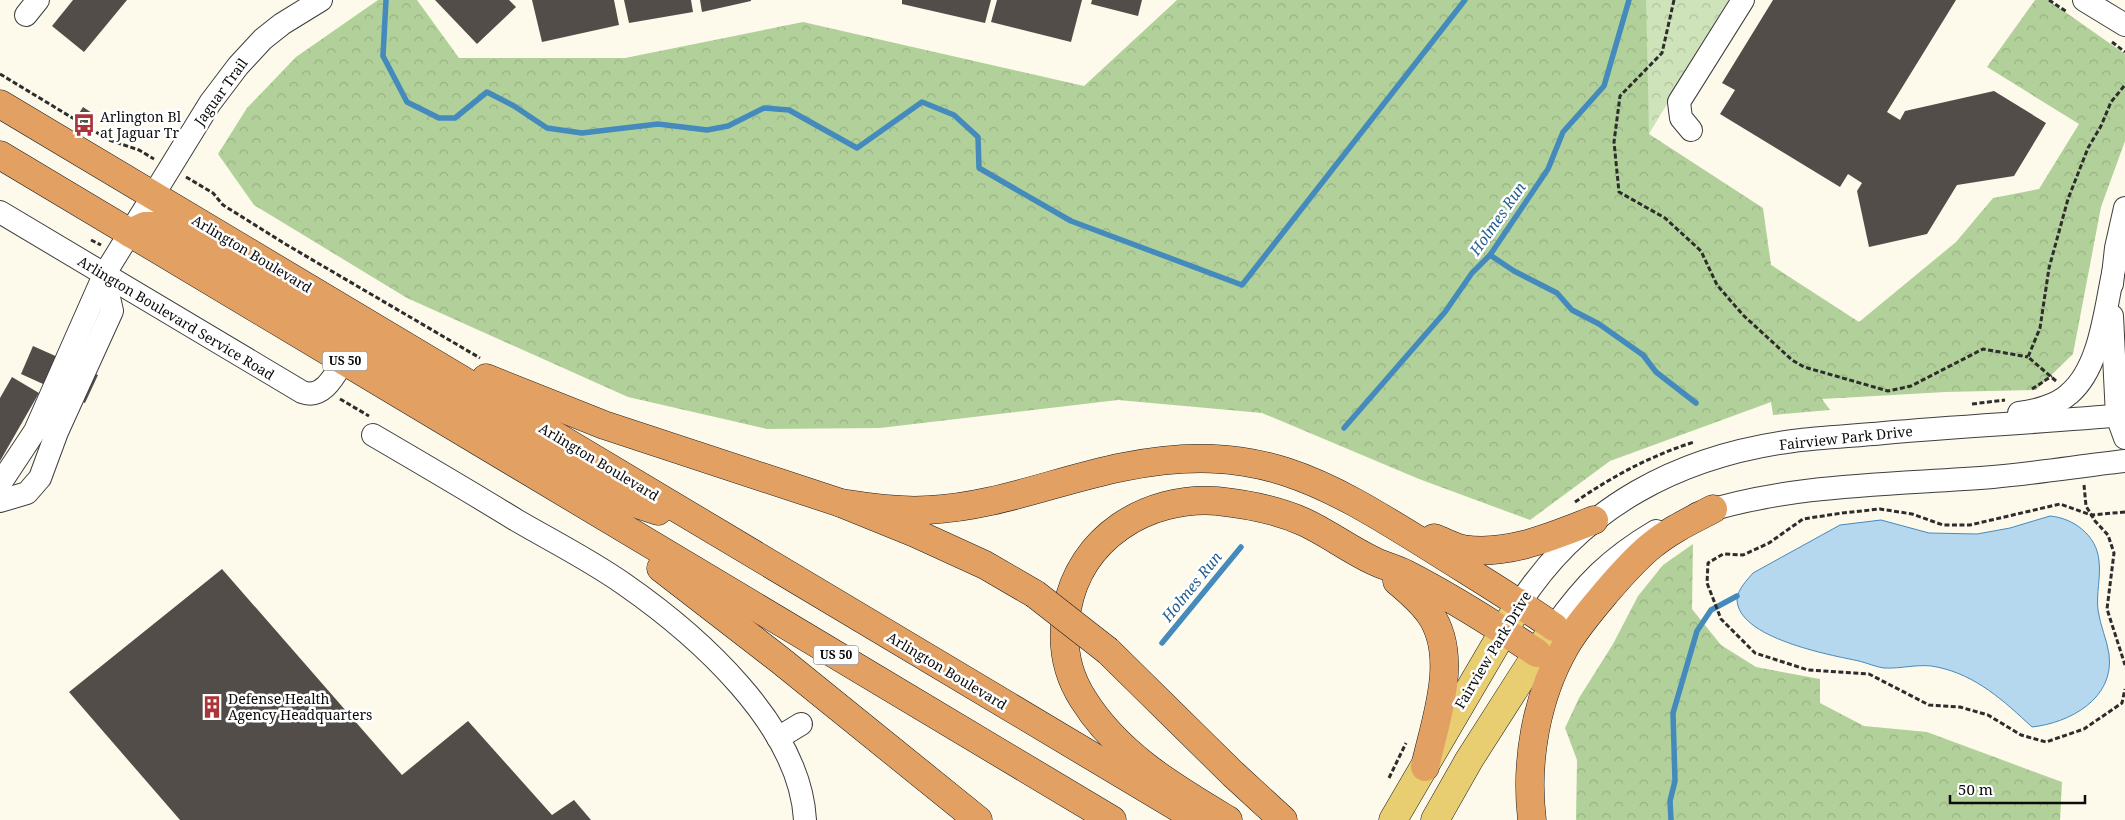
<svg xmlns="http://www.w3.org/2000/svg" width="2125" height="820" viewBox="0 0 2125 820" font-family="'Noto Serif',serif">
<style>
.forest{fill:url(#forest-crowns)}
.park{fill:url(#park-crowns)}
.water{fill:#b6d8ee;stroke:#458abc}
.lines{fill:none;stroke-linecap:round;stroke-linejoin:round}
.stream{stroke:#458abc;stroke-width:5.5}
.building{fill:#524d49}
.minor-casing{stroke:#3e3e3e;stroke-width:24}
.major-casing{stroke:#1c1c1c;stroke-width:29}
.highway-casing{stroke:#1c1c1c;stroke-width:29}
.path{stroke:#2d2d2d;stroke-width:3;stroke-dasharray:5 2.5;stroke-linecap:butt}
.minor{stroke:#fff;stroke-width:22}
.major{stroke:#e8ce70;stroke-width:28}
.highway{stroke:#e3a063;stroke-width:28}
.highway-bridge-casing{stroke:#1c1c1c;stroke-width:29;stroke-linecap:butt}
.highway-bridge{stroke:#e3a063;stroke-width:28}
.labels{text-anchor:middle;stroke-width:5;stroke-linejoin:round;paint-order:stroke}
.shield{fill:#fff;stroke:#545454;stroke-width:1}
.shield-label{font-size:12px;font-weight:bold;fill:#0b0b0b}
.street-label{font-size:14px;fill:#0b0b0b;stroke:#fff}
.poi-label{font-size:14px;fill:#0b0b0b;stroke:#fff;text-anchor:start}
.water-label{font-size:15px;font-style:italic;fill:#245d8d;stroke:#fff}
</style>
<defs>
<pattern id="forest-crowns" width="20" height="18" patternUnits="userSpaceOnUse" patternTransform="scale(1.25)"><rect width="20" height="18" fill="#b2d19a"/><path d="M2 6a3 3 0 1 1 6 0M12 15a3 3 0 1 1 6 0" fill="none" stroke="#98b283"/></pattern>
<pattern id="park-crowns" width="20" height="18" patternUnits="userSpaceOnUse" patternTransform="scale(1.25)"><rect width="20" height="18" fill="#cee3b9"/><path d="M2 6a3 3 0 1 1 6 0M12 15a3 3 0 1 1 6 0" fill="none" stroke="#b0c19e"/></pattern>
</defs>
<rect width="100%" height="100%" fill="#fdfaeb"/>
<g class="forest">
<polygon points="378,0 417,0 459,58 625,58 803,22 1084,86 1177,0 1695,0 1649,111 1649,134 1763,208 1771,265 1859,322 1956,242 1993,198 2039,189 2079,124 1987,67 2035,0 2048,0 2125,54 2125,141 2101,207 2073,354 2036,390 1945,392 1822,399 1830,410 1773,415 1771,402 1610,461 1530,520 1419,479 1262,413 1118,400 880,428 767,429 628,397 407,298 254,205 218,154 247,108 296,57"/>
<polygon points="1693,544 1692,609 1721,645 1756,667 1820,679 1820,703 1864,726 1927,732 2062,782 2060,820 1576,820 1577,760 1565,728 1579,698 1613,644 1638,596 1663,565"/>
</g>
<polygon class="park" points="1646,0 1729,0 1649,134"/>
<path class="water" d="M2050 516C2073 518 2097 535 2099 561 2101 577 2096 594 2098 610 2100 625 2107 640 2109 654 2115 699 2069 723 2032 727 2004 701 1976 675 1937 667 1920 663 1902 669 1884 668 1876 667 1867 663 1859 661 1830 655 1737 638 1737 599 1738 589 1747 580 1753 573L1840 525 1881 520 1929 533 1977 534 2010 528Z"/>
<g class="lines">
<g class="stream">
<polyline points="386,0 383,56 407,102 439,118 455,118 487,92 514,106 547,128 582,133 658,124 707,130 728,126 764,108 789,110 857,148 922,102 954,115 978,137 979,168 1071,221 1242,285 1465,0"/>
<polyline points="1490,255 1514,271 1557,293 1572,310 1599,324 1643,355 1656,372 1696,403"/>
<polyline points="1344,428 1445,312 1472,273 1490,255 1548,169 1563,132 1604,86 1629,0"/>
<polyline points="1162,643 1241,547"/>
<polyline points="1671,820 1670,801 1675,781 1673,713 1690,655 1697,631 1711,610 1737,596"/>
</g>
</g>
<g class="building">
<polygon points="73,0 127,0 84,52 52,26"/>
<polygon points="435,0 509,0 516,7 477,44"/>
<polygon points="532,0 614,0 619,25 542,42"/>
<polygon points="624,0 691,0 693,12 629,23"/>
<polygon points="700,0 751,0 751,1 702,12"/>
<polygon points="902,0 991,0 985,23 902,4"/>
<polygon points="997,0 1082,0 1071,42 991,22"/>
<polygon points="1092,0 1142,0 1138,16 1091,4"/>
<polygon points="1773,0 1956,0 1887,112 1900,120 1905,111 1994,91 2046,123 2014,176 1957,185 1927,234 1869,247 1857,191 1862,183 1848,174 1840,187 1720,114 1735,90 1722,83"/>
<polygon points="83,107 95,115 88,125 76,118"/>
<polygon points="33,346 98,375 85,403 21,374"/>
<polygon points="12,377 39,393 0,461 0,398"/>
<polygon points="222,569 402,775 468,721 552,815 574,800 591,820 180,820 69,692"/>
</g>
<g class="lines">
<defs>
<g id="minor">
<polyline points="2084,0 2125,25"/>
<polyline points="26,15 38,0"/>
<polyline points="1691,130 1681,118 1679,102 1743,0"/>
<path d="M0 212 302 392C323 400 335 375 344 360"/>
<polyline points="2112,284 2116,248 2125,208"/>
<polyline points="2112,316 2117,416 2125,438"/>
<path d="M2019 413C2036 411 2057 405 2069 394 2101 367 2105 308 2114 269"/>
<path d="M373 435C421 463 469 491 516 520 552 541 590 560 624 584 696 634 800 725 805 820"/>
<polyline points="0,484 35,431 104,275 210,103 238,66 263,39 282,24 321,0"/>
<polyline points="0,501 27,493 40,478 57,432 112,311 104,275"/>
<path d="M1697 514C1794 483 1893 485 1993 477 2037 473 2081 466 2125 461"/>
<path d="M1520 603C1583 506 1680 456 1793 441 1823 437 1854 436 1884 433 1964 426 2045 422 2125 415"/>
<path d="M1554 627C1585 584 1610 558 1656 531"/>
<polyline points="778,738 801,724"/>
</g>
<g id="major">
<polyline points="1393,820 1520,603"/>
<polyline points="1435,820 1469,760 1554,627"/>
</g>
<g id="highway">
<polyline points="0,104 1199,820"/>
<polyline points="0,155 1112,820"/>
<polyline points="130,233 145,226 160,226 616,497 658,511"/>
<polyline points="486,378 604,425 841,503 915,533 985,565 1035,594"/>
<path d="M841 503C870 507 899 512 928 510 995 507 1058 480 1123 467 1256 440 1322 480 1431 548 1472 574 1514 599 1554 627"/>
<path d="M1434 538C1443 541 1453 547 1463 549 1508 556 1553 536 1594 520"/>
<polyline points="661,568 780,660 978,820"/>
<path d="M1397 581C1409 591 1421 601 1430 614 1460 657 1435 721 1425 767"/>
<polyline points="1108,651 1233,774 1283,820"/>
<path d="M1228 820C1173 787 1118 755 1083 699 1065 671 1061 641 1067 609 1080 538 1146 496 1217 501 1246 504 1277 510 1304 522 1328 533 1350 550 1374 561 1384 566 1396 569 1406 574 1451 597 1495 625 1537 653"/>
<path d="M1532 820C1525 762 1536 698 1565 647 1577 626 1593 608 1609 589 1622 574 1636 558 1651 546 1670 530 1692 520 1713 509"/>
</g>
</defs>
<use href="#minor" class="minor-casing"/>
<use href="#major" class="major-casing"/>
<use href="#highway" class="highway-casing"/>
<g class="path">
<polyline points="1674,0 1662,53 1620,96 1614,142 1619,192 1665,218 1701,251 1717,285 1743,315 1792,360 1804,367 1888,391 1911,386 1983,349 2028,357"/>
<polyline points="2049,0 2067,12"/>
<polyline points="2112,42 2125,52"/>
<polyline points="0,74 109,140 139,150 154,159"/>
<polyline points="186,177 213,193 223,205 287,245 480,358"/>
<polyline points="91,240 101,245"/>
<polyline points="2056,381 2028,357 2040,328 2049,268 2068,199 2088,148 2101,126 2111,102 2125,85"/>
<polyline points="2032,389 2052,376"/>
<polyline points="340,399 369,416"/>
<polyline points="1972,404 2005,400"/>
<polyline points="2084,485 2086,506 2095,521 2108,535 2114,553 2107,609 2125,665"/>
<path d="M1575 502C1613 476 1650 456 1694 442"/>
<polyline points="2125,512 2091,515 2060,504 1970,525 1943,525 1912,514 1880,509 1842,513 1803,519 1769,543 1743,555 1723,554 1708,563 1707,583 1721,619 1755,653 1808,670 1869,674 1929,705 1960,707 1988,715 2021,735 2046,742 2084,729 2122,703 2125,689"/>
<polyline points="1389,778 1406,743"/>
</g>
<use href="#minor" class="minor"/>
<use href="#major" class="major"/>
<use href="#highway" class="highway"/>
<defs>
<polyline id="highway-bridge" points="1035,594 1108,651"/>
</defs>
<use href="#highway-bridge" class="highway-bridge-casing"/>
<use href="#highway-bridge" class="highway-bridge"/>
</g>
<defs>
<symbol id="bus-bare" viewBox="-9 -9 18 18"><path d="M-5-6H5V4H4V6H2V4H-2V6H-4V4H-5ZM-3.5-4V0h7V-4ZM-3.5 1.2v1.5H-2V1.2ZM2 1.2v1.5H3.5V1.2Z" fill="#aa3437" stroke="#fff" stroke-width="2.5" paint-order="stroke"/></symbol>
<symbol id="building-bare" viewBox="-9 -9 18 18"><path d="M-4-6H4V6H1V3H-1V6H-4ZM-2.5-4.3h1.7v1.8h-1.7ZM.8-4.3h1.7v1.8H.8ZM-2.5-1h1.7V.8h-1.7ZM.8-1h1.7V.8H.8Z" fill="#aa3437" stroke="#fff" stroke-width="2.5" paint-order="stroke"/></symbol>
</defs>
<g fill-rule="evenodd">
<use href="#bus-bare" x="68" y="109" width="32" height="32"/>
<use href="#building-bare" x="196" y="691" width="32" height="32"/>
</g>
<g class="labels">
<g class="shield">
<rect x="322.5" y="351.5" width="45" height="19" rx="4"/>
<rect x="813.5" y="645.5" width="45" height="19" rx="4"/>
</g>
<g class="shield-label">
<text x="345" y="365">US 50</text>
<text x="836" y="659">US 50</text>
</g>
<g class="street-label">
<text transform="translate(221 92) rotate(-54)" y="5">Jaguar Trail</text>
<text transform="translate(252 254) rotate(31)" y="5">Arlington Boulevard</text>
<text transform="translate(176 318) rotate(31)" y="5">Arlington Boulevard Service Road</text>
<text transform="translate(1846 438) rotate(-6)" y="5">Fairview Park Drive</text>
<text transform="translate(599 462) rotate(31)" y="5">Arlington Boulevard</text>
<text transform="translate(1493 650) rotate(-59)" y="5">Fairview Park Drive</text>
<text transform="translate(947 671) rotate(31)" y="5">Arlington Boulevard</text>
</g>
<g class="poi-label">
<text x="100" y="122">Arlington Bl<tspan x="100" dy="16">at Jaguar Tr</tspan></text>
<text x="228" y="704">Defense Health<tspan x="228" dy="16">Agency Headquarters</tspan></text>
</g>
<g class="water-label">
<text transform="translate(1498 219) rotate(-55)" y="5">Holmes Run</text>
<text transform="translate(1192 587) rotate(-51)" y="5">Holmes Run</text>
</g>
</g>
<path d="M1950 795v8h135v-8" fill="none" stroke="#0b0b0b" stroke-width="2.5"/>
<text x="1958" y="795" font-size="15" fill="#0b0b0b" stroke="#ffffff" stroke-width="4" paint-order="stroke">50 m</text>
</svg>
